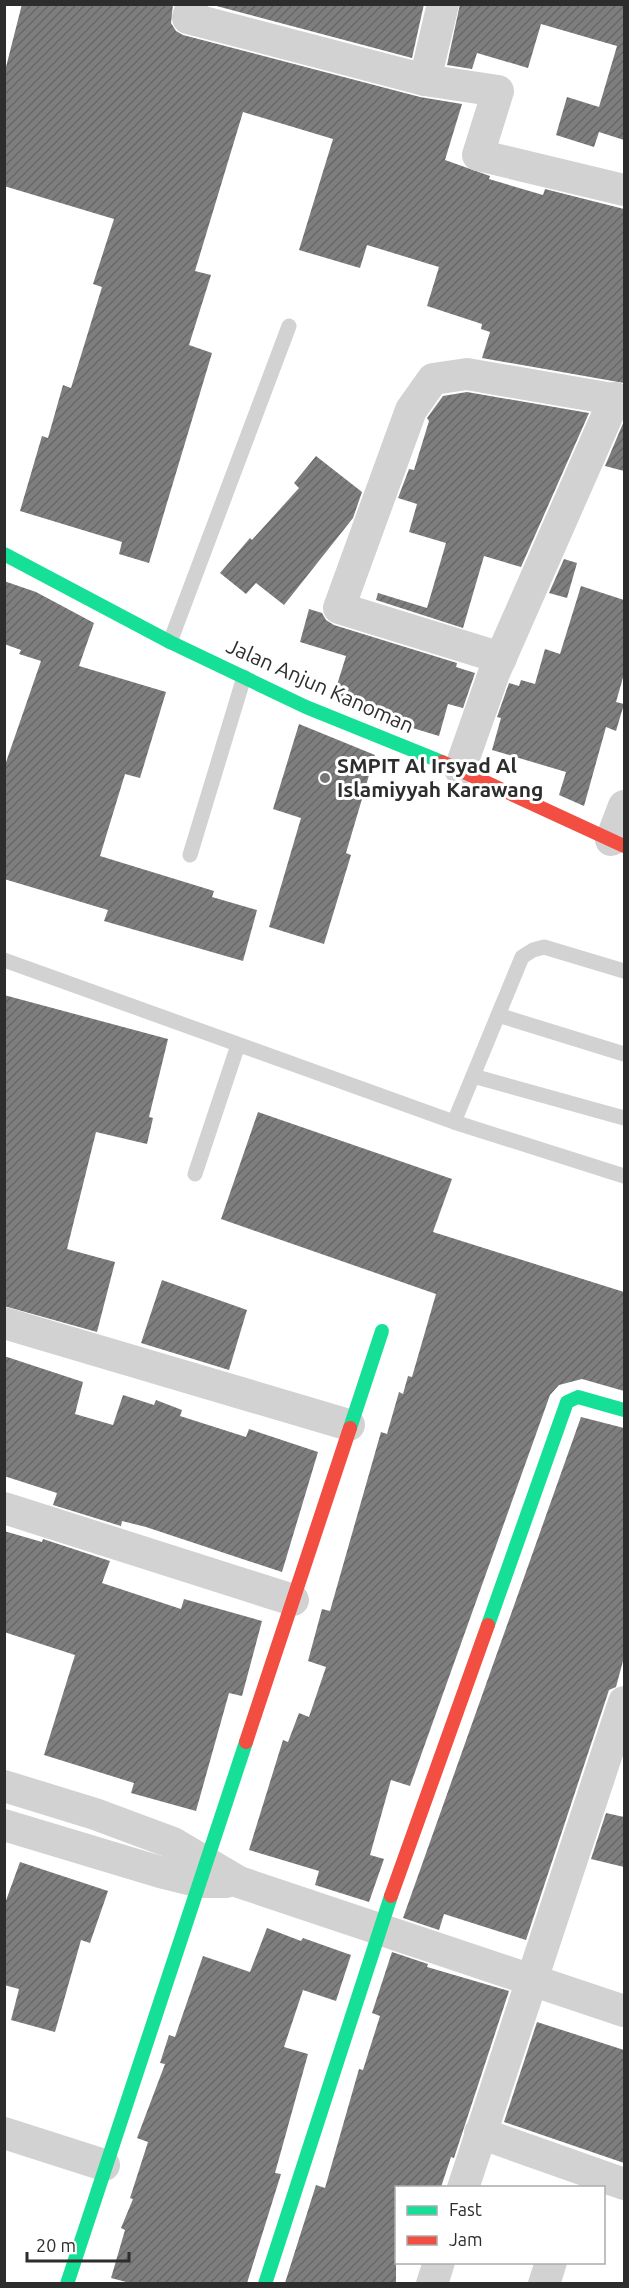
<svg xmlns="http://www.w3.org/2000/svg" width="629" height="2288" viewBox="0 0 629 2288" font-family="Ubuntu,sans-serif">
<style>
.building{fill:url(#building-hatch)}
.lines{fill:none;stroke-linecap:round;stroke-linejoin:round}
.lane{stroke:#d2d2d2;stroke-width:15}
.street{stroke:#d2d2d2;stroke-width:32}
.fast{stroke:#16e098;stroke-width:14}
.jam{stroke:#f24e42;stroke-width:14}
.poi-dot{fill:#767676;stroke:#fff;stroke-width:2}
.labels{text-anchor:middle;stroke-width:6;stroke-linejoin:round;paint-order:stroke}
.street-label{font-size:21px;fill:#2d2d2d;stroke:#fff}
.poi-label{font-size:21px;font-weight:bold;fill:#2d2d2d;stroke:#fff;text-anchor:start}
</style>
<defs>
<pattern id="building-hatch" width="6" height="6" patternUnits="userSpaceOnUse" patternTransform="scale(1.5)"><rect width="6" height="6" fill="#7e7e7e"/><path d="M-1 1l2-2M0 6l6-6M5 7l2-2" fill="none" stroke="#686868"/></pattern>
</defs>
<rect width="100%" height="100%" fill="#fff"/>
<g class="building">
<polygon points="22,4 173,4 171,23 176,31 183,35 420,97 462,104 445,160 490,176 489,179 543,195 545,189 624,209 624,383 482,358 490,332 481,329 482,324 427,306 439,267 367,245 360,268 299,250 333,139 243,112 195,271 211,275 189,345 212,353 149,563 119,554 122,542 20,511 42,436 48,438 63,385 71,388 102,287 93,284 114,219 4,186 4,75"/>
<polygon points="209,4 424,4 412,58"/>
<polygon points="460,4 624,4 624,140 599,132 594,147 556,135 567,97 599,107 617,46 541,24 528,68 477,53 472,69 447,65"/>
<polygon points="467,392 589,413 521,567 484,556 463,628 376,600 378,593 427,608 446,543 409,532 417,504 398,498 409,469 414,470 429,421 427,418 443,396"/>
<polygon points="624,421 624,471 605,466"/>
<polygon points="316,456 362,492 353,518 284,605 256,583 246,594 220,573 250,538 252,540 299,488 294,483"/>
<polygon points="564,559 577,563 567,598 549,593"/>
<polygon points="4,581 36,592 94,623 79,666 166,692 140,778 125,774 100,856 214,891 212,897 257,910 243,961 104,921 108,910 4,879 4,768 41,661 19,654 21,650 4,644"/>
<polygon points="581,586 624,600 624,674 616,702 624,704 616,731 606,727 584,806 559,795 566,772 492,750 501,718 497,717 509,683 519,686 521,680 535,684 545,649 560,654"/>
<polygon points="309,609 322,613 326,620 334,625 457,663 456,667 475,673 463,708 448,704 439,736 396,723 333,698 346,656 300,642"/>
<polygon points="299,724 375,755 346,853 351,855 324,944 269,927 301,818 273,809"/>
<polygon points="4,995 168,1039 149,1117 153,1118 147,1144 96,1132 67,1249 115,1262 97,1332 4,1306"/>
<polygon points="258,1112 452,1179 433,1232 624,1292 624,1391 582,1379 559,1385 550,1395 410,1786 391,1780 370,1855 384,1859 369,1902 315,1885 319,1871 249,1850 283,1740 288,1742 299,1713 309,1717 326,1667 308,1661 322,1609 330,1611 381,1432 387,1434 399,1392 403,1394 408,1376 412,1377 436,1294 221,1219"/>
<polygon points="162,1280 247,1310 229,1370 141,1343"/>
<polygon points="4,1356 83,1382 75,1414 113,1425 123,1395 154,1405 156,1400 182,1410 180,1416 246,1437 249,1429 318,1452 282,1572 146,1527 122,1521 121,1526 53,1505 57,1493 4,1476"/>
<polygon points="581,1417 624,1428 624,1657 616,1687 609,1690 607,1696 526,1940 444,1914 439,1930 403,1918"/>
<polygon points="4,1531 42,1542 43,1539 110,1561 102,1583 181,1609 184,1599 262,1621 242,1696 229,1693 196,1811 131,1793 134,1783 44,1755 75,1655 4,1632"/>
<polygon points="606,1813 624,1817 624,1867 591,1859"/>
<polygon points="20,1862 108,1891 90,1943 81,1940 55,2032 11,2020 19,1989 4,1985 4,1906"/>
<polygon points="267,1928 301,1941 303,1938 351,1955 336,2001 303,1990 284,2047 308,2054 275,2173 281,2174 247,2283 130,2283 111,2278 125,2230 121,2228 133,2199 130,2198 148,2142 137,2138 165,2064 160,2063 169,2035 175,2037 203,1956 250,1972"/>
<polygon points="392,1952 428,1964 427,1967 509,1991 454,2158 451,2157 441,2187 396,2187 396,2283 285,2283 316,2185 325,2188 359,2069 363,2070 380,2016 372,2013"/>
<polygon points="537,2022 624,2050 624,2163 504,2122"/>
</g>
<g class="lines">
<g class="lane">
<polyline points="170,642 289,326"/>
<polyline points="190,855 244,677"/>
<polyline points="4,960 454,1122 624,1176"/>
<polyline points="498,1015 624,1054"/>
<polyline points="473,1076 624,1118"/>
<polyline points="454,1122 522,957 533,950 544,947 624,971"/>
<polyline points="195,1174 238,1045"/>
</g>
<g class="street">
<polyline points="192,4 188,18 425,80"/>
<polyline points="443,4 425,80 498,91 478,155 624,190"/>
<polyline points="501,658 339,608 411,410 433,379 467,374 624,401"/>
<polyline points="460,769 494,673 615,398"/>
<polyline points="611,840 624,806"/>
<polyline points="4,1323 349,1425"/>
<polyline points="4,1508 293,1600"/>
<polyline points="4,1786 95,1814 173,1843 239,1882 624,2011"/>
<polyline points="4,1825 160,1872 200,1882 226,1882"/>
<polyline points="4,2133 104,2165"/>
<polyline points="480,2133 624,2184"/>
<polyline points="463,2188 624,1702"/>
<polyline points="432,2284 439,2262"/>
<polyline points="544,2284 551,2262"/>
</g>
<g class="fast">
<polyline points="4,554 170,642 306,707 442,762"/>
<polyline points="350,1428 382,1331"/>
<polyline points="488,1625 567,1402 578,1397 624,1410"/>
<polyline points="67,2284 246,1742"/>
<polyline points="265,2284 391,1896"/>
</g>
<g class="jam">
<polyline points="442,762 624,846"/>
<polyline points="246,1742 350,1428"/>
<polyline points="391,1896 488,1625"/>
</g>
</g>
<circle class="poi-dot" cx="325" cy="778" r="6"/>
<g class="labels">
<g class="street-label">
<text transform="translate(320 686) rotate(24)" y="7">Jalan Anjun Kanoman</text>
</g>
<g class="poi-label">
<text x="337" y="773">SMPIT Al Irsyad Al<tspan x="337" dy="24">Islamiyyah Karawang</tspan></text>
</g>
</g>
<rect width="629" height="2288" fill="none" stroke="#2d2d2d" stroke-width="12"/>
<rect x="395" y="2186" width="210" height="78" fill="#ffffff" stroke="#ababab" stroke-width="1.5"/>
<rect x="407" y="2206" width="30" height="9" fill="#16e098" stroke="#ababab" stroke-width="1.5"/>
<text x="449" y="2216" font-size="18" fill="#2d2d2d">Fast</text>
<rect x="407" y="2236" width="30" height="9" fill="#f24e42" stroke="#ababab" stroke-width="1.5"/>
<text x="449" y="2246" font-size="18" fill="#2d2d2d">Jam</text>
<path d="M27 2252v9h102v-9" fill="none" stroke="#2d2d2d" stroke-width="3"/>
<text x="36" y="2252" font-size="18" fill="#2d2d2d" stroke="#ffffff" stroke-width="4.5" paint-order="stroke">20 m</text>
</svg>
